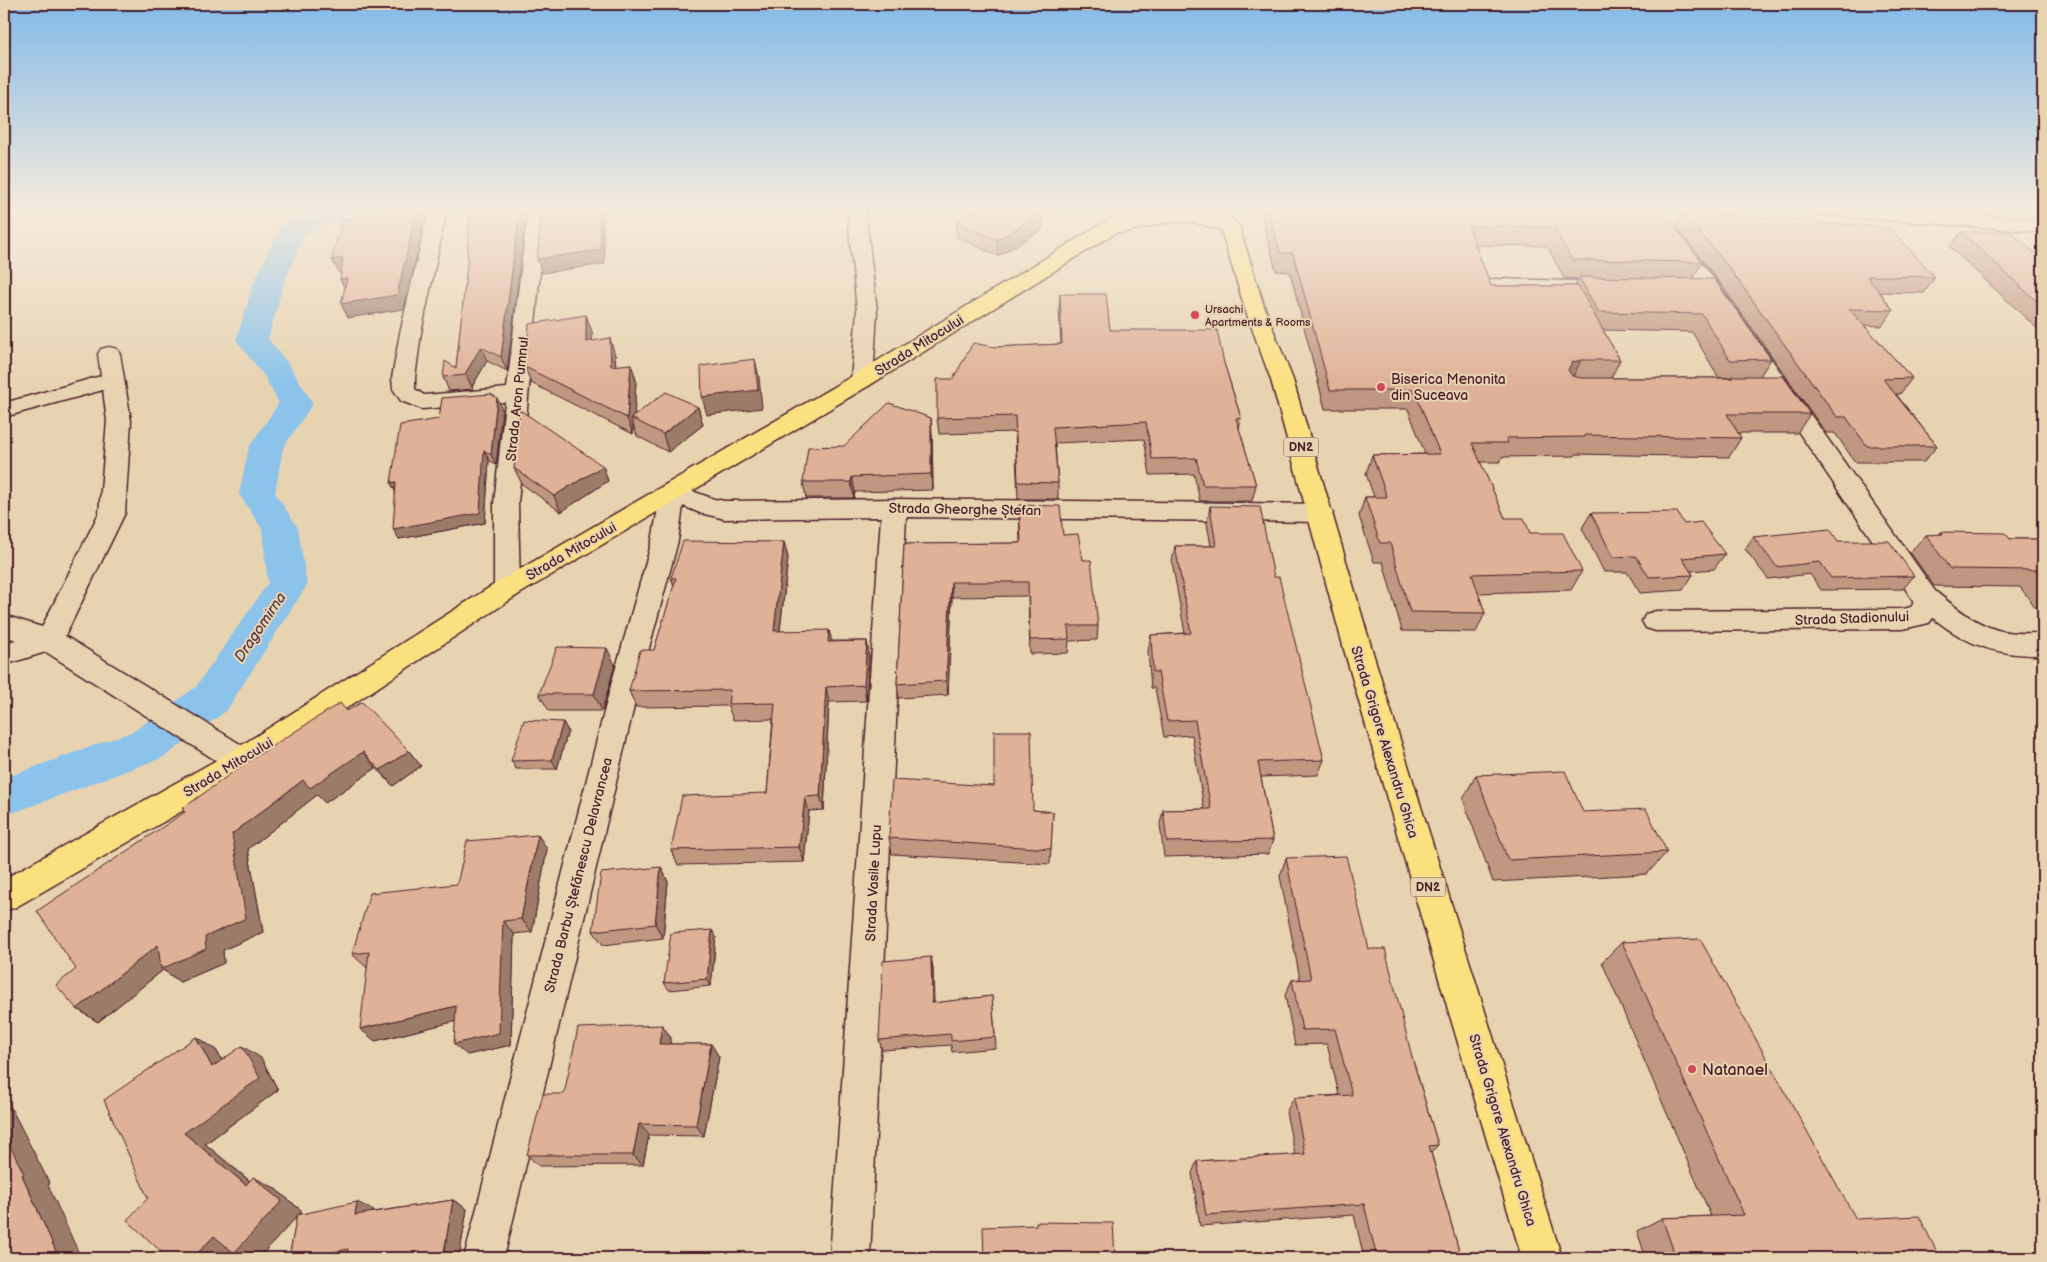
<svg xmlns="http://www.w3.org/2000/svg" width="2047" height="1262" viewBox="0 0 2047 1262" font-family="'Balsamiq Sans',sans-serif">
<style>
.lines{fill:none;stroke-linecap:round;stroke-linejoin:round}
.canal{fill:#8bc3ea;fill-rule:evenodd}
.minor-casing{stroke:#4a1f2b;stroke-width:3}
.major-casing{stroke:#4a1f2b;stroke-width:3}
.minor{fill:#e8d3b1;fill-rule:evenodd}
.major{fill:#fbe080;fill-rule:evenodd}
.wall{fill:#c09881;stroke:#4a1f2b;fill-rule:evenodd}
.shaded-wall{fill:#9c7c69;stroke:#4a1f2b}
.building{fill:#dfb196;stroke:#4a1f2b}
.poi-dot{fill:#d1495b;stroke:#e8d3b1;stroke-width:2}
.labels{text-anchor:middle;stroke-width:4;stroke-linejoin:round;paint-order:stroke}
.far-poi-label{font-size:11px;fill:#4a1f2b;stroke:#e8d3b1;text-anchor:start}
.shield{fill:#e8d3b1;stroke:#795553;stroke-width:1}
.shield-label{font-size:12px;font-weight:bold;fill:#4a1f2b}
.street-label{font-size:14px;fill:#4a1f2b;stroke:#e8d3b1}
.poi-label{font-size:14px;fill:#4a1f2b;stroke:#e8d3b1;text-anchor:start}
.water-label{font-size:15px;font-style:italic;fill:#543848;stroke:#e8d3b1}
.near-poi-label{font-size:16px;fill:#4a1f2b;stroke:#e8d3b1;text-anchor:start}
</style>
<rect width="100%" height="100%" fill="#e8d3b1"/>
<filter id="ink" filterUnits="userSpaceOnUse"><feTurbulence type="fractalNoise" baseFrequency=".02" numOctaves="2"/><feDisplacementMap in="SourceGraphic" scale="10" xChannelSelector="R" yChannelSelector="G"/><feConvolveMatrix kernelMatrix="1 2 1 2 8 2 1 2 1" color-interpolation-filters="sRGB"/></filter>
<g filter="url(#ink)">
<g class="lines">
<polygon class="canal" points="317,209 355,209 352,215 305,234 283,285 268,339 289,365 313,403 283,448 275,493 298,528 307,585 226,711 164,757 4,816 4,778 134,731 196,687 268,583 262,529 239,494 249,447 279,403 264,376 236,340 253,285 279,229 283,223"/>
<defs>
<g id="minor">
<polygon points="429,209 447,209 421,333 415,378 415,389 424,395 507,388 528,209 546,209 518,503 520,589 516,596 507,599 498,596 494,589 494,503 505,402 422,409 401,401 393,389 392,378 400,333"/>
<polygon points="847,209 865,209 877,311 873,380 870,385 862,387 854,385 851,380 857,311"/>
<path d="M1640 209H1659L1719 285 1935 591C1956 608 1980 628 2007 632 2019 634 2031 633 2043 633V655C1999 656 1968 646 1933 618L1929 623 1903 629 1656 631 1646 628 1642 621 1646 614 1656 611 1903 609 1911 607 1913 604V600L1704 293Z"/>
<polygon points="1813,209 1902,209 2043,220 2043,232 1822,215 1815,213"/>
<polygon points="1495,279 1578,281 1585,283 1588,287 1585,291 1578,293 1488,289 1485,285 1488,281"/>
<polygon points="109,347 117,349 120,354 131,421 125,513 65,636 253,752 257,761 253,770 242,774 231,770 46,652 4,665 4,643 16,640 4,636 4,615 42,627 99,513 107,421 103,390 4,417 4,403 101,376 98,354 101,349"/>
<polygon points="673,484 714,499 725,501 894,499 1320,504 1329,507 1333,513 1329,519 1320,522 906,517 870,1258 830,1258 881,517 725,519 700,513 683,506 678,541 639,685 504,1258 464,1258 611,685 652,541 661,492 664,486"/>
</g>
<path id="major" d="M1126 209H1149L1141 217C1163 212 1184 207 1206 213L1203 209H1223L1239 226 1265 309 1293 380 1373 653 1562 1258H1522L1439 979 1345 653 1271 380 1245 309 1221 230 1193 222H1168L1121 233 1117 232 870 385 516 596 253 770 16 907 4 911V879L231 752 498 582 854 375Z"/>
</defs>
<use href="#minor" class="minor-casing"/>
<use href="#major" class="major-casing"/>
<use href="#minor" class="minor"/>
<use href="#major" class="major"/>
</g>
<g class="wall">
<polygon points="471,209 527,209 507,371 487,361 472,387 473,389 449,391 443,377 456,368 468,258"/>
<path d="M1260 209H1661L1702 262 1693 279 1771 359 1760 376 1810 414 1797 433H1738L1741 438 1729 457 1576 454 1575 456 1502 457 1500 462H1480L1505 518 1530 533 1582 571 1571 590 1478 593 1485 613 1476 632 1402 631 1383 562H1374L1359 516 1365 497H1374L1366 474 1372 455 1425 454 1408 409H1325L1290 272 1276 271ZM1475 245 1547 246 1564 278 1578 279 1575 286H1491ZM1603 330 1692 332 1719 378 1731 377V378H1611L1620 360Z"/>
<polygon points="1683,212 1882,228 1935,277 1924,293 1880,292 1893,310 1882,326 1864,325 1912,378 1900,394 1896,394 1937,446 1924,462 1855,462 1835,433 1826,433 1721,284 1676,227"/>
<polygon points="956,222 1043,229 998,256 957,237"/>
<polygon points="1961,232 2043,260 2043,334 1950,247"/>
<polygon points="1060,294 1110,330 1224,363 1241,418 1239,429 1256,485 1252,501 1200,501 1194,474 1150,475 1144,439 1055,443 1058,483 1058,499 1018,499 1015,432 939,434 937,418 953,379 994,347 1061,344 1059,310"/>
<polygon points="586,315 592,332 592,341 615,355 616,366 631,364 636,380 634,416 698,407 703,425 668,452 637,436 633,425 633,434 531,383 525,367"/>
<polygon points="502,409 496,465 489,460 485,523 399,539 395,491 391,483"/>
<polygon points="932,434 933,490 855,492 854,498 806,498 803,482 844,446"/>
<polygon points="603,466 608,481 561,512 522,484 514,468"/>
<polygon points="1019,505 1063,535 1083,560 1098,626 1097,640 1069,641 1068,653 1030,654 1028,596 952,597 948,695 899,698 897,684 904,544 1020,543"/>
<polygon points="1210,506 1274,577 1324,760 1318,775 1261,777 1273,840 1268,854 1164,857 1160,824 1163,810 1204,809 1192,735 1164,737 1155,688 1151,688 1148,651 1151,635 1185,633 1172,562 1175,546 1211,546 1207,523"/>
<polygon points="1591,513 1684,524 1725,554 1714,569 1691,571 1693,575 1683,590 1640,593 1627,572 1604,572 1582,528"/>
<polygon points="1941,532 2010,539 2043,539 2043,608 2036,608 2020,587 1934,586 1910,552 1926,535 1939,535"/>
<polygon points="1753,537 1838,541 1914,576 1903,589 1821,590 1810,574 1768,579 1745,549"/>
<polygon points="784,542 788,558 780,631 832,641 867,641 869,657 866,701 829,702 824,810 809,811 804,862 678,865 671,850 767,793 773,719 733,720 728,706 636,707 629,691 654,650 674,586 671,578"/>
<polygon points="615,665 602,711 549,711 539,694"/>
<polygon points="347,711 409,751 421,766 393,786 376,768 325,803 317,795 248,849 263,932 223,950 224,963 180,982 163,970 98,1022 77,1009 76,969 185,812"/>
<polygon points="563,722 568,731 557,769 516,769 511,761"/>
<polygon points="1476,775 1667,852 1647,874 1493,882 1463,799"/>
<polygon points="1033,810 1053,812 1050,864 892,854 889,838"/>
<polygon points="538,835 547,849 532,932 514,934 511,1045 467,1055 456,1021 375,1041 367,967 366,967 352,954 457,884"/>
<polygon points="1286,858 1369,949 1412,1057 1438,1145 1431,1152 1461,1258 1364,1258 1354,1215 1200,1226 1192,1173 1197,1161 1295,1155 1286,1112 1294,1098 1339,1095 1327,1044 1295,1045 1285,995 1292,980 1300,979 1280,876"/>
<polygon points="661,867 668,882 663,938 603,945 593,931"/>
<polygon points="716,937 711,986 669,990 664,983"/>
<polygon points="1622,942 1856,1219 1940,1258 1646,1258 1637,1231 1662,1218 1711,1216 1602,962"/>
<polygon points="931,957 933,969 934,1003 992,996 996,1048 952,1052 951,1045 882,1050 879,1040"/>
<polygon points="662,1025 671,1038 670,1044 711,1044 719,1057 704,1136 649,1135 643,1165 539,1166 527,1155 564,1094"/>
<polygon points="196,1037 216,1050 222,1060 261,1058 278,1090 205,1144 250,1181 273,1187 302,1211 298,1214 373,1210 373,1212 453,1200 467,1209 459,1258 289,1258 297,1216 259,1258 247,1258 234,1253 148,1198"/>
</g>
<g class="shaded-wall">
<polygon points="416,209 423,209 424,212 420,241 404,309 348,318 341,304"/>
<polygon points="520,209 527,209 507,371 501,357"/>
<polygon points="599,209 602,209 605,264 542,273 537,259"/>
<polygon points="1043,213 1043,229 998,256 997,240"/>
<polygon points="343,258 350,272 340,274 332,260"/>
<polygon points="347,278 347,293 340,279"/>
<polygon points="586,315 592,332 592,358 586,342"/>
<polygon points="610,338 615,355 616,383 611,366"/>
<polygon points="481,347 487,361 472,387 466,375 465,374"/>
<polygon points="755,359 759,377 762,408 707,415 702,397"/>
<polygon points="1581,360 1572,379 1568,370 1572,362"/>
<polygon points="631,364 636,380 634,419 631,418 633,425 633,434 627,418"/>
<polygon points="497,398 502,409 496,465 491,455"/>
<polygon points="698,407 703,425 668,452 663,434"/>
<polygon points="931,418 932,434 933,490 931,474"/>
<polygon points="484,450 489,460 485,523 399,539 393,529"/>
<polygon points="603,466 608,481 561,512 554,496"/>
<polygon points="852,477 855,492 854,498 851,482"/>
<polygon points="396,482 397,494 391,483"/>
<polygon points="784,542 788,558 778,647 774,631"/>
<polygon points="951,582 952,597 948,695 946,681"/>
<polygon points="829,630 833,645 828,642"/>
<polygon points="867,641 869,657 866,701 864,685"/>
<polygon points="607,648 615,665 602,711 594,694"/>
<polygon points="826,687 829,702 824,810 820,796"/>
<polygon points="563,722 568,731 557,769 552,760"/>
<polygon points="409,751 421,766 393,786 380,770"/>
<polygon points="363,752 376,768 325,803 317,795 248,849 263,932 223,950 224,963 180,982 163,970 98,1022 77,1009 158,945 205,937 232,834 303,780"/>
<polygon points="805,797 809,811 804,862 799,847"/>
<polygon points="538,835 547,849 532,932 521,919"/>
<polygon points="661,867 668,882 663,938 655,924"/>
<polygon points="503,921 514,934 511,1045 467,1055 454,1044"/>
<polygon points="712,930 716,937 711,986 707,979"/>
<polygon points="931,957 933,969 934,1015 932,1003"/>
<polygon points="456,1006 469,1018 375,1041 360,1029"/>
<polygon points="662,1025 671,1038 668,1056 659,1044"/>
<polygon points="196,1037 216,1050 232,1079 212,1067"/>
<polygon points="711,1044 719,1057 704,1136 696,1125"/>
<polygon points="242,1046 261,1058 278,1090 205,1144 266,1195 246,1185 184,1133"/>
<polygon points="4,1094 50,1184 48,1185 81,1258 59,1258 4,1134"/>
<polygon points="639,1124 649,1135 643,1165 633,1155"/>
<polygon points="253,1177 273,1187 302,1211 259,1258 247,1258 234,1253"/>
<polygon points="453,1200 467,1209 459,1258 443,1258"/>
<polygon points="357,1202 373,1210 371,1224 355,1215"/>
<polygon points="214,1236 236,1245 224,1258 193,1258"/>
</g>
<g class="building">
<polygon points="386,209 416,209 413,227 397,295 341,304 347,278 340,279 343,258 332,260 342,220 385,214"/>
<polygon points="471,209 520,209 501,357 481,347 465,374 466,375 443,377 445,361 456,368 468,255 467,255"/>
<polygon points="542,209 599,209 601,250 537,259"/>
<polygon points="977,209 1035,209 1043,213 997,240 956,222"/>
<polygon points="1268,209 1661,209 1702,262 1572,260 1554,227 1468,226 1491,286 1578,286 1620,360 1581,360 1572,362 1568,370 1572,376 1581,378 1733,378 1732,376 1783,376 1810,414 1727,414 1741,438 1584,435 1585,437 1506,438 1508,443 1472,443 1505,518 1524,518 1530,533 1563,533 1582,571 1472,574 1485,613 1410,612 1390,543 1380,543 1365,497 1387,497 1372,455 1440,454 1414,390 1330,390 1293,253 1280,253"/>
<polygon points="1683,212 1816,221 1817,223 1879,226 1882,228 1891,229 1935,277 1867,276 1893,310 1849,309 1912,378 1883,379 1937,446 1867,446 1846,417 1837,417 1729,268"/>
<polygon points="1961,232 2010,232 2043,260 2043,307"/>
<polygon points="1579,277 1714,279 1771,359 1730,360 1702,314 1598,312"/>
<polygon points="1060,294 1106,294 1110,330 1217,330 1224,363 1241,418 1236,418 1256,485 1203,485 1196,458 1152,459 1146,422 1053,427 1058,483 1018,482 1015,416 937,418 937,379 953,379 973,343 994,347 1062,344"/>
<polygon points="586,315 586,342 610,338 611,366 631,364 627,418 525,367 529,324"/>
<polygon points="755,359 758,390 702,397 701,366"/>
<polygon points="666,392 698,407 663,434 631,418"/>
<polygon points="491,394 497,398 491,455 484,450 480,513 393,529 396,482 391,483 400,425 439,419 442,398"/>
<polygon points="889,403 931,418 931,474 852,477 851,482 803,482 808,447 844,446"/>
<polygon points="520,410 603,466 554,496 514,468"/>
<polygon points="1019,505 1060,506 1063,535 1078,534 1083,560 1091,560 1098,626 1068,626 1069,639 1030,640 1028,582 951,582 946,681 897,684 904,544 1021,543"/>
<polygon points="1210,506 1260,507 1274,577 1279,577 1324,760 1258,762 1273,840 1167,842 1163,810 1211,809 1195,720 1167,721 1158,672 1153,672 1151,635 1191,633 1175,546 1216,546"/>
<polygon points="1677,512 1684,524 1701,522 1725,554 1682,558 1693,575 1649,577 1636,556 1613,557 1591,513"/>
<polygon points="1830,529 1838,541 1889,541 1914,576 1831,578 1820,562 1777,567 1753,537"/>
<polygon points="1941,532 2005,533 2010,539 2043,539 2043,576 2038,570 1950,569 1926,535 1943,534"/>
<polygon points="683,541 784,542 774,631 829,630 828,642 867,641 864,685 826,687 820,796 805,797 799,847 671,850 682,796 767,793 775,703 728,704 730,690 629,691 640,650 654,650 676,578 671,578"/>
<polygon points="557,647 607,648 594,694 539,694"/>
<polygon points="362,702 409,751 380,770 363,752 310,788 303,780 232,834 246,918 205,937 206,949 161,969 158,945 77,1009 56,985 76,969 37,911 185,812 182,809 244,764 340,703 347,711"/>
<polygon points="524,720 563,722 552,760 511,761"/>
<polygon points="994,731 1031,731 1033,810 1053,812 1051,849 889,838 892,780 994,786"/>
<polygon points="1565,771 1583,812 1646,809 1667,852 1508,860 1476,775"/>
<polygon points="538,835 521,919 503,921 499,1033 454,1044 456,1006 360,1029 369,952 352,954 370,893 457,884 467,841"/>
<polygon points="1346,856 1369,949 1385,949 1412,1057 1438,1145 1429,1146 1461,1258 1377,1258 1364,1204 1206,1215 1197,1161 1305,1154 1294,1098 1352,1095 1335,1029 1302,1030 1292,980 1311,979 1286,858"/>
<polygon points="661,867 655,924 593,931 601,873"/>
<polygon points="712,930 707,979 664,983 671,933"/>
<polygon points="1700,939 1856,1219 1919,1216 1940,1258 1676,1258 1662,1218 1744,1215 1622,942"/>
<polygon points="931,957 932,1003 992,996 995,1037 951,1041 951,1034 879,1040 883,961"/>
<polygon points="662,1025 659,1044 711,1044 696,1125 639,1124 633,1155 527,1155 543,1094 564,1094 578,1028"/>
<polygon points="196,1037 212,1067 242,1046 260,1078 184,1133 246,1185 253,1177 282,1201 234,1253 214,1236 193,1258 168,1258 127,1220 148,1198 104,1100"/>
<polygon points="4,1134 24,1174 22,1175 59,1258 4,1258"/>
<polygon points="453,1200 443,1258 346,1258 348,1249 302,1258 289,1258 297,1215 357,1202 355,1215"/>
<polygon points="1036,1222 1113,1223 1115,1258 984,1258 983,1227 1036,1225"/>
</g>
</g>
<linearGradient id="sky" x2="0" y2="1"><stop stop-color="#83bae9"/><stop offset="0.54" stop-color="#f5ebdc"/><stop offset="1" stop-color="#f5ebdc" stop-opacity="0"/></linearGradient>
<rect width="2047" height="386" fill="url(#sky)"/>
<g class="poi-dot">
<circle cx="1195" cy="315" r="5"/>
<circle cx="1381" cy="387" r="5"/>
<circle cx="1692" cy="1069" r="5"/>
</g>
<g class="labels">
<g class="far-poi-label">
<text x="1205" y="313">Ursachi<tspan x="1205" dy="13">Apartments &amp; Rooms</tspan></text>
</g>
<g class="shield">
<rect x="1283.5" y="437.5" width="35" height="19" rx="4"/>
<rect x="1410.5" y="877.5" width="35" height="19" rx="4"/>
</g>
<g class="shield-label">
<text x="1301" y="451">DN2</text>
<text x="1428" y="891">DN2</text>
</g>
<g class="street-label">
<text transform="translate(919 345) rotate(-32)" y="5">Strada Mitocului</text>
<text transform="translate(517 399) rotate(-84)" y="5">Strada Aron Pumnul</text>
<text transform="translate(965 509) rotate(1)" y="5">Strada Gheorghe Ștefan</text>
<text transform="translate(571 551) rotate(-30)" y="5">Strada Mitocului</text>
<text transform="translate(1852 618) rotate(-2)" y="5">Strada Stadionului</text>
<text transform="translate(1385 742) rotate(73)" y="5">Strada Grigore Alexandru Ghica</text>
<text transform="translate(228 767) rotate(-31)" y="5">Strada Mitocului</text>
<text transform="translate(578 875) rotate(-76)" y="5">Strada Barbu Ștefănescu Delavrancea</text>
<text transform="translate(873 883) rotate(-87)" y="5">Strada Vasile Lupu</text>
<text transform="translate(1503 1130) rotate(73)" y="5">Strada Grigore Alexandru Ghica</text>
</g>
<g class="poi-label">
<text x="1391" y="384">Biserica Menonita<tspan x="1391" dy="16">din Suceava</tspan></text>
</g>
<g class="water-label">
<text transform="translate(260 627) rotate(-56)" y="5">Dragomirna</text>
</g>
<g class="near-poi-label">
<text x="1702" y="1075">Natanael</text>
</g>
</g>
<rect width="2047" height="1262" fill="none" stroke="#e8d3b1" stroke-width="20"/>
<rect x="10" y="10" width="2027" height="1242" fill="none" stroke="#4a1f2b" stroke-width="2" filter="url(#ink)"/>
</svg>
